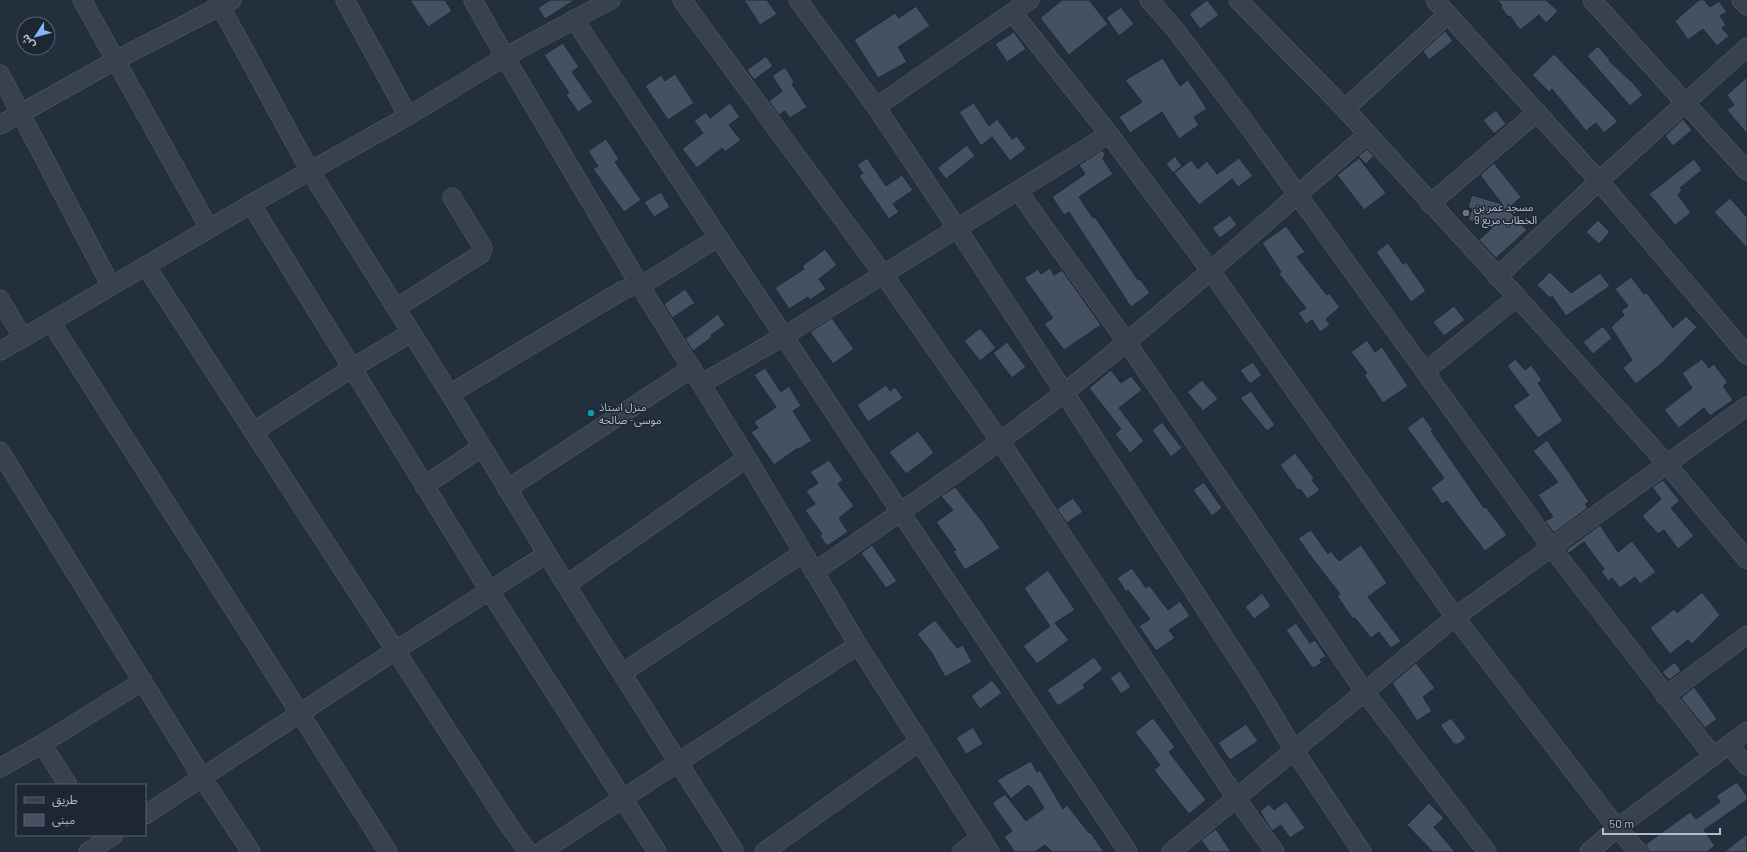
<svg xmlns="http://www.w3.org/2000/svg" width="1747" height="852" viewBox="0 0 1747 852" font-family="Barlow,'Noto Sans Arabic',sans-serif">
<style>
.building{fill:#455162;stroke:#1f2835}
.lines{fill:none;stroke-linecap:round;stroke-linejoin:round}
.minor-casing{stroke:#565f6c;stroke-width:19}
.minor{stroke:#38414e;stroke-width:18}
.worship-dot{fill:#6b7280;stroke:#1d2633;stroke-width:1.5}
.culture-dot{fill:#0f9aa8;stroke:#1d2633;stroke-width:1.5}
.labels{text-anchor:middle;stroke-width:3;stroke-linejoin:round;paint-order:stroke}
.poi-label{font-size:11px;fill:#b4bcc9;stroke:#1d2633;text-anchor:start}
</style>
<rect width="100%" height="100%" fill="#242f3e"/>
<g class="building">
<polygon points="410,0 445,0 452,11 428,27"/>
<polygon points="550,0 575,0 545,19 538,8"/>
<polygon points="744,0 767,0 777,14 760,25"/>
<polygon points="1062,0 1089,0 1108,24 1069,55 1040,18"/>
<polygon points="1207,0 1219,15 1200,29 1189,14"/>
<polygon points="1497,0 1546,0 1558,11 1546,23 1539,15 1520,30 1510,16 1508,17 1501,7 1502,5"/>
<polygon points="1699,0 1704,0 1710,7 1719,1 1727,12 1720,16 1726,25 1722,28 1729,36 1717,46 1703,29 1688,40 1675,21"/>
<polygon points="916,6 930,26 898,47 907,62 878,78 854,40 895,13 899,18"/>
<polygon points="1121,7 1134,24 1119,36 1106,18"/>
<polygon points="1445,31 1453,41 1429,60 1423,51"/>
<polygon points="1014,32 1026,49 1007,62 995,44"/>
<polygon points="563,43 579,67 572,72 593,102 578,112 566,95 569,93 544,55"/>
<polygon points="1598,46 1610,60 1609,61 1633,83 1643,95 1630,106 1587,56"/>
<polygon points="1554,54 1615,118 1617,122 1604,133 1596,123 1586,131 1552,89 1549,92 1532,75"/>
<polygon points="766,56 773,66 754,80 747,70"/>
<polygon points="1163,58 1180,86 1188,80 1207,109 1194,117 1199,125 1179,139 1162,112 1130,133 1119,117 1142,102 1125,80"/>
<polygon points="785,67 794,82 792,84 807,107 790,118 785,111 779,115 769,101 782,91 772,76"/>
<polygon points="675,74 694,103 668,120 645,86 661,75 665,81"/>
<polygon points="1747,77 1747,134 1727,110 1734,105 1727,95"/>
<polygon points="730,103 740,117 729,125 741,140 725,152 722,148 697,168 682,149 703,133 694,121 706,112 710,118"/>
<polygon points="974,103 989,126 997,119 1012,139 1017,136 1026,149 1010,161 992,137 981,146 959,112"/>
<polygon points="1496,110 1506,124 1494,134 1483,120"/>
<polygon points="1683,119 1692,130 1673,146 1665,136"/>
<polygon points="606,139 619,159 615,162 641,200 624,212 593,169 598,166 588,151"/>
<polygon points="967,145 975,156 946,179 937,168"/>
<polygon points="1367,149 1374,156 1366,164 1358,156"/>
<polygon points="1102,150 1105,154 1103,159 1113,174 1079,197 1093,218 1095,217 1138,280 1140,279 1150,293 1131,307 1069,212 1064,215 1052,197 1085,174 1079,165"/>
<polygon points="1175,156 1182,166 1173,173 1166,164"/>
<polygon points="867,158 886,186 902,175 913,190 893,204 899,212 889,219 859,176 863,173 857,165"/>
<polygon points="1239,158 1253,176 1238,187 1232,179 1199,205 1174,173 1191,160 1198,169 1207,161 1217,174"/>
<polygon points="1359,158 1386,193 1364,210 1337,175"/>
<polygon points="1694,159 1702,170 1680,188 1682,190 1678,195 1691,213 1675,225 1649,194"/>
<polygon points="1494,163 1521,197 1508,209 1527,230 1496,258 1479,240 1492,228 1468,220 1472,209 1468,207 1472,195 1502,204 1480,175"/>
<polygon points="661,192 670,207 654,217 644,202"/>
<polygon points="1730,198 1747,217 1747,248 1714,212"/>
<polygon points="1230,215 1237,225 1220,238 1212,228"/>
<polygon points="1598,220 1610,232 1599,244 1586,232"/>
<polygon points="1286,226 1305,252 1297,257 1327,295 1329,293 1340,307 1326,319 1330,325 1320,332 1312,320 1306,324 1298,313 1306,308 1279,274 1281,272 1262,243"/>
<polygon points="1388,243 1403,264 1406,262 1426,291 1411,302 1376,252"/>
<polygon points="825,249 837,265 819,279 826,289 810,300 808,297 789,309 775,288 804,269 802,266"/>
<polygon points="1050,268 1054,275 1062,270 1101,325 1064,350 1044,324 1053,318 1024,278 1038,269 1041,274"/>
<polygon points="1550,272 1571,293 1600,273 1610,286 1566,316 1552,296 1550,298 1537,285"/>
<polygon points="1631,277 1644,294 1646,292 1673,328 1686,316 1697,327 1661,364 1636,384 1623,368 1632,360 1611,327 1624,315 1621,311 1628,306 1615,289"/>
<polygon points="685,289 695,303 672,318 664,304"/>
<polygon points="1454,306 1465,320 1444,336 1433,322"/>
<polygon points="718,314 725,325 711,335 712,337 693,351 685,339"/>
<polygon points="832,318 854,349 833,364 810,332"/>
<polygon points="1603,326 1612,338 1593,354 1583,342"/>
<polygon points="980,328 996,348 980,361 964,341"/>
<polygon points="1367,340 1375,352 1382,347 1408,386 1383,403 1364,375 1367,373 1351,352"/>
<polygon points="1007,342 1026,367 1012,378 993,353"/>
<polygon points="1515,359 1525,370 1531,365 1542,380 1538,383 1563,421 1538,438 1513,406 1529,395 1507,366"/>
<polygon points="1702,359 1709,368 1714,364 1728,383 1723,386 1733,400 1710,416 1704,408 1679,428 1664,410 1692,388 1682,373"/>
<polygon points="1253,362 1262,375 1250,384 1240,370"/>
<polygon points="765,368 781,392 789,386 801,406 793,411 812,441 799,449 798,448 774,465 751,432 758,428 754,422 776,407 754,375"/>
<polygon points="1111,370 1121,383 1131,376 1142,390 1119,408 1144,441 1130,453 1115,434 1121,429 1089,388"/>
<polygon points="1202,380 1218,399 1203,411 1187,392"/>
<polygon points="886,385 890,391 895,387 903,398 868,422 857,405"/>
<polygon points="1251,391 1275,425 1267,431 1240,398"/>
<polygon points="1423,416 1433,430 1431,431 1484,508 1486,507 1507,535 1485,551 1447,501 1442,504 1431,488 1444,478 1407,428"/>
<polygon points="1162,422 1182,448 1171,457 1152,430"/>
<polygon points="918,431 934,453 906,474 889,452"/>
<polygon points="1547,440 1589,502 1585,504 1588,508 1554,533 1545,521 1553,517 1538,495 1558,482 1533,451"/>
<polygon points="1295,453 1314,478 1312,480 1320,490 1308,499 1300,489 1298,490 1280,465"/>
<polygon points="829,460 843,480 838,484 854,506 839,518 848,532 827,546 820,536 822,534 805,510 815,504 806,491 818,483 810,472"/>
<polygon points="1663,480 1680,501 1671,508 1694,536 1678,549 1664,530 1658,534 1642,516 1661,499 1652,487"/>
<polygon points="1204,482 1222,508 1212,516 1193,490"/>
<polygon points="955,487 982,521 1000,548 965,570 953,551 956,550 936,522 953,510 941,496"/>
<polygon points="1073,498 1083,512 1067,523 1057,509"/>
<polygon points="1600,525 1618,552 1632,541 1656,572 1640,584 1635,577 1620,588 1612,578 1608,581 1601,571 1604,569 1584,542 1569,553 1566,550"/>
<polygon points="1311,530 1328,554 1331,551 1339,561 1361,545 1387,583 1368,597 1401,641 1391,648 1379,632 1371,638 1355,618 1353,619 1337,596 1340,594 1312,558 1298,538"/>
<polygon points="872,545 897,581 886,588 861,553"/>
<polygon points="1132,568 1146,588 1149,585 1168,610 1180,601 1190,616 1169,630 1175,638 1156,651 1139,626 1150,619 1128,590 1126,592 1117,578"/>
<polygon points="1048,570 1075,610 1055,623 1069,640 1037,664 1023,646 1050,626 1024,588"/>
<polygon points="1702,592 1720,615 1692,644 1688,640 1670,654 1650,628 1674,609 1677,613"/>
<polygon points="1262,593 1271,606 1254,619 1245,607"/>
<polygon points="935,620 957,648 963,645 972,662 945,677 932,653 917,634"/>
<polygon points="1296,623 1310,643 1315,640 1326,656 1320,660 1322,662 1314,668 1311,666 1286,630"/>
<polygon points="1094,657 1103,669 1083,685 1085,688 1058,706 1047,690"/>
<polygon points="1675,662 1681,671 1669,680 1662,672"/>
<polygon points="1416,663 1435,688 1423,697 1432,711 1417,721 1392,683"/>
<polygon points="1120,671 1131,687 1121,694 1110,678"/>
<polygon points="992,680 1002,693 980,709 971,696"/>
<polygon points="1694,687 1717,719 1705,728 1681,698"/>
<polygon points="1153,718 1175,747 1169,752 1206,800 1189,814 1154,770 1160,765 1135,732"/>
<polygon points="1451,718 1466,738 1459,744 1454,744 1440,725"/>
<polygon points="1246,724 1258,741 1230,760 1218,743"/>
<polygon points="973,727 983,744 966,754 956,738"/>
<polygon points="1031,761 1037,772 1040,770 1063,809 1067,805 1089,833 1090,832 1104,852 1052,852 1045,845 1035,852 1015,852 1004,837 1012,831 992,803 1005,794 1026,821 1044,808 1031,787 1030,788 1028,785 1011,799 997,780"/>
<polygon points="1737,782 1747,796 1747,800 1704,830 1715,846 1707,852 1649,852 1646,844 1690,812 1696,819 1720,802 1716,796"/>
<polygon points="1286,801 1305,828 1290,838 1281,825 1272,831 1260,811 1269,804 1274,810"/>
<polygon points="1429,803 1444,818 1434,827 1455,852 1433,852 1407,825"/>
<polygon points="1216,829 1231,852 1210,852 1201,840"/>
<polygon points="1747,834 1747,852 1724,852"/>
</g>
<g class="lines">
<defs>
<g id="minor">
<polyline points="82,0 209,228"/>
<polyline points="217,0 310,171 450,394 566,585 735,852"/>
<polyline points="345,0 408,116"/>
<polyline points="473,0 505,57 639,284 747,458 858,645 990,852"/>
<polyline points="682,0 883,274 1000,441 1236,798 1275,852"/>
<polyline points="798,0 876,107 957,228 1255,685 1294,750 1362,852"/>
<polyline points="1149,0 1174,28 1246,123 1551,547 1713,756"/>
<polyline points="1238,0 1345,109 1517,297 1666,463 1747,560"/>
<polyline points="1435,0 1599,181 1747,355"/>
<polyline points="1592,0 1747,171"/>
<polyline points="1741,0 1747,6"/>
<polyline points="1013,13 1109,134"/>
<path d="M574 19C757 298 942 575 1128 852"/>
<polyline points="0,74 111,286"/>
<polyline points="876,107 1030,0"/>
<polyline points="1345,109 1448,14"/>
<polyline points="0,125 116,60 232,0"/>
<polyline points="1018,191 1126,341 1364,691 1487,852"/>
<polyline points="251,204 489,590 657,852"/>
<polyline points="1430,204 1537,112"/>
<polyline points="146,266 508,824 528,852"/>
<polyline points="1497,277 1599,181 1747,47"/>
<polyline points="0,299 23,338 251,204 408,116 505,57 611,0"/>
<polyline points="396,308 481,254 483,248 452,197"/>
<polyline points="51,322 388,852"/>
<polyline points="0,351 23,338"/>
<polyline points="1426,371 1517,297"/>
<polyline points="701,384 784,336 1109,134 1210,270 1455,617 1617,828 1639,852"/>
<polyline points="450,394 623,290 650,280 717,238"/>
<polyline points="253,432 352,368 411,333"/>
<polyline points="0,451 203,779 251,852"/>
<polyline points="424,486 482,447"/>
<polyline points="507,489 692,368"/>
<path d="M814 572C898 514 984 455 1065 392 1169 310 1267 220 1368 134"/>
<polyline points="566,585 747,458"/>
<polyline points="622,673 803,553"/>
<polyline points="1665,696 1747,635"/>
<polyline points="42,744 68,785"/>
<polyline points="1729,745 1747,766"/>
<polyline points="0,768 42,744 143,681"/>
<polyline points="145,815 396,650 547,554"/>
<polyline points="88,852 114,835"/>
<polyline points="541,852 858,645"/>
<polyline points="764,852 920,741"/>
<polyline points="961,852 981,837"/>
<polyline points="1171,852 1455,617 1747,406"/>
<polyline points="1589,852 1617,828 1747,731"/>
</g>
</defs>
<use href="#minor" class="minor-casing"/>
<use href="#minor" class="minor"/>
</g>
<circle class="worship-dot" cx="1466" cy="213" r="4"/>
<circle class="culture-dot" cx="591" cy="413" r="4"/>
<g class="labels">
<g class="poi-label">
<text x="1474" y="211">مسجد عمر بن<tspan x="1474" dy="13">الخطاب مربع 9</tspan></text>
<text x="599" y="411">منزل استاذ<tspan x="599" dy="13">موسى- صالحه</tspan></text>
</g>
</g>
<rect x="16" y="784" width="130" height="52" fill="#1d2633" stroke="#59626f"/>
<rect x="24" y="797" width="20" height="6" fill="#38414e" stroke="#59626f"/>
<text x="52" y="804" font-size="12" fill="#b4bcc9">طريق</text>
<rect x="24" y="814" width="20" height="12" fill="#455162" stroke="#59626f"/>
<text x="52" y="824" font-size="12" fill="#b4bcc9">مبنى</text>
<g transform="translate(36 36) rotate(234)"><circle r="19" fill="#1d2633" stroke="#59626f"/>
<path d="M0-3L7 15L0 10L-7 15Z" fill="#8ab4f8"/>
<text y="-6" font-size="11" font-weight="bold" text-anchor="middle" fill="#b4bcc9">ش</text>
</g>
<path d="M1603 828v6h117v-6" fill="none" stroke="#b4bcc9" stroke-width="2"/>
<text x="1609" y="828" font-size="12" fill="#b4bcc9" stroke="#1d2633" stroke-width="3" paint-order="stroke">50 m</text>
</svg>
